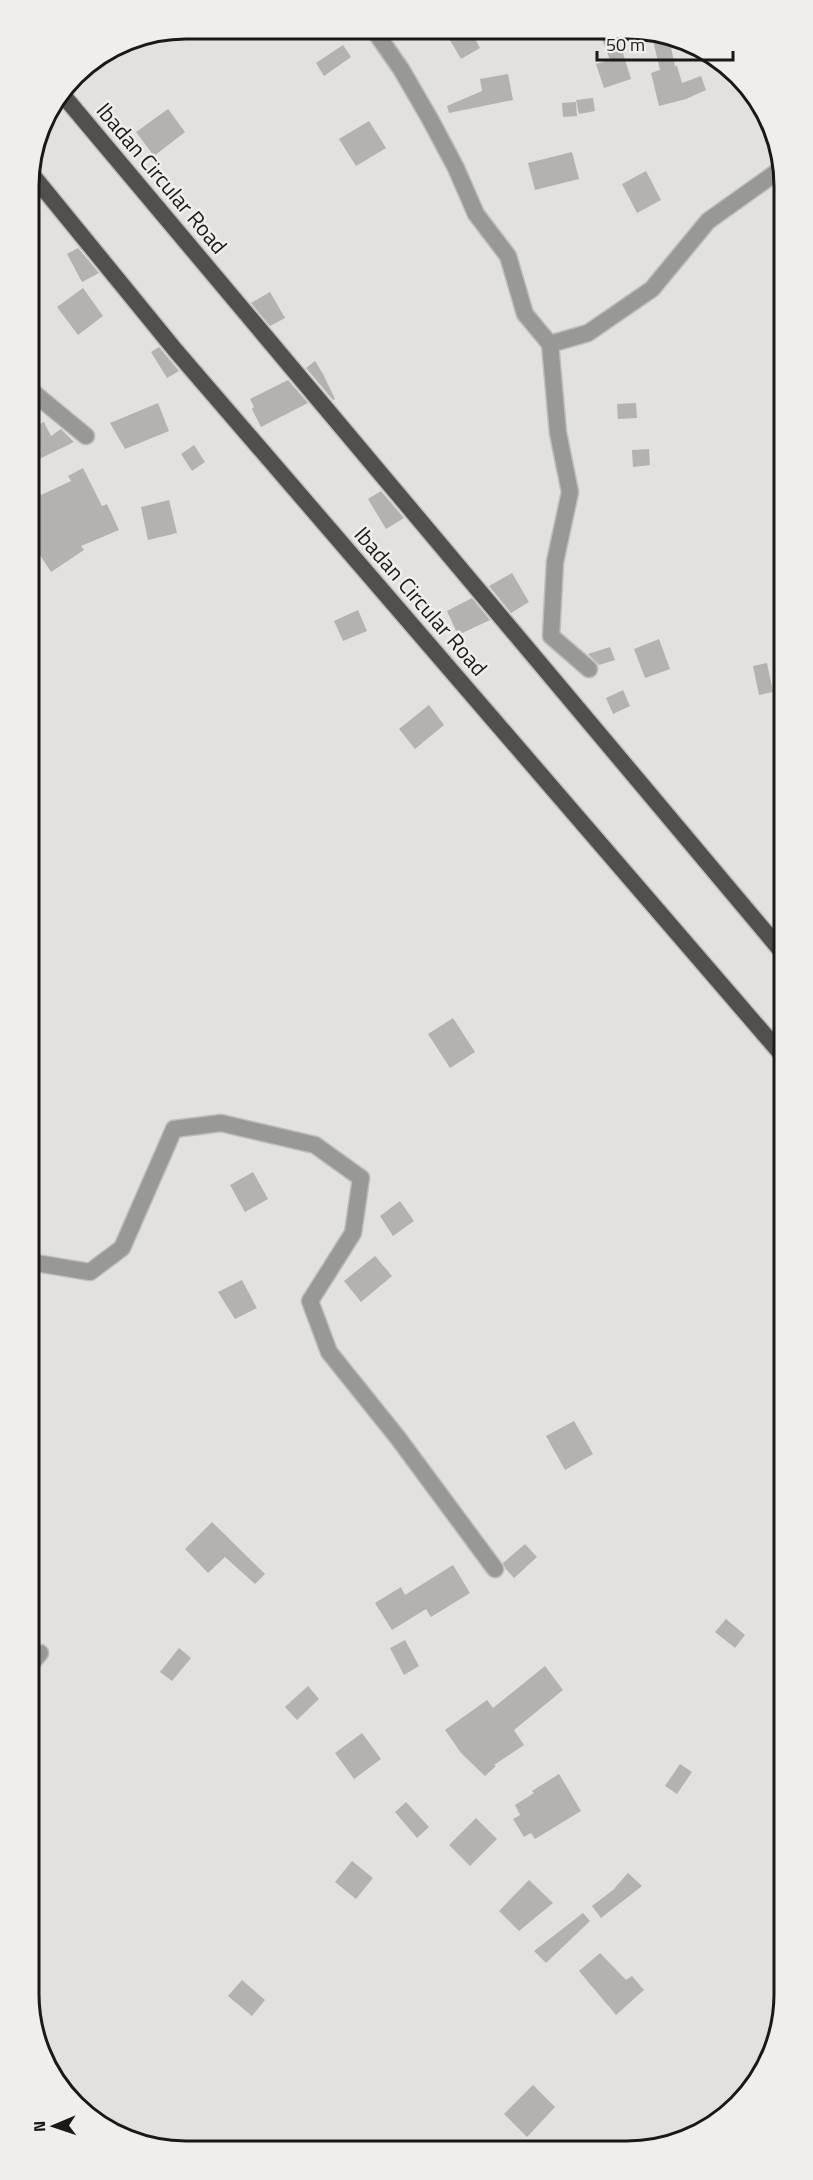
<svg xmlns="http://www.w3.org/2000/svg" width="813" height="2180" viewBox="0 0 813 2180" font-family="'Titillium Web',sans-serif">
<style>
.building{fill:#b3b2af}
.lines{fill:none;stroke-linecap:round;stroke-linejoin:round}
.minor-casing{stroke:#bebdba;stroke-width:19}
.trunk-casing{stroke:#bebdba;stroke-width:19}
.minor{stroke:#989897;stroke-width:16}
.trunk{stroke:#52504f;stroke-width:16}
.labels{text-anchor:middle;stroke-width:5;stroke-linejoin:round;paint-order:stroke}
.street-label{font-size:22px;fill:#1a1918;stroke:#efeeec}
.rim{fill:none;stroke:#1a1918;stroke-width:3}
</style>
<rect width="100%" height="100%" fill="#e2e1de"/>
<g class="building">
<polygon points="456,30 470,30 480,48 461,59 447,35"/>
<polygon points="599,31 616,31 631,79 604,88 596,64 610,60"/>
<polygon points="662,34 669,38 675,66 677,66 682,83 701,76 706,90 686,99 659,106 651,73 660,70 652,36"/>
<polygon points="343,45 351,57 324,76 316,63"/>
<polygon points="508,74 513,100 449,113 447,106 482,91 480,79"/>
<polygon points="593,98 595,111 579,114 576,100"/>
<polygon points="576,102 577,116 563,117 562,103"/>
<polygon points="168,109 185,132 154,156 136,132"/>
<polygon points="369,121 386,148 356,166 339,139"/>
<polygon points="572,152 579,179 535,190 528,163"/>
<polygon points="646,171 661,200 637,213 622,184"/>
<polygon points="78,248 99,273 82,282 67,254"/>
<polygon points="83,288 103,316 78,335 57,307"/>
<polygon points="270,292 285,318 270,326 251,303"/>
<polygon points="159,347 179,371 167,378 151,352"/>
<polygon points="315,361 323,374 335,399 333,400 306,368"/>
<polygon points="288,380 308,403 261,427 252,409 254,407 250,399"/>
<polygon points="158,403 169,431 125,449 110,423"/>
<polygon points="636,403 637,418 618,419 617,404"/>
<polygon points="44,422 51,436 61,429 74,442 29,464 29,429"/>
<polygon points="194,445 205,462 192,471 181,454"/>
<polygon points="649,449 650,465 633,467 632,450"/>
<polygon points="83,468 102,506 107,504 119,530 81,546 84,550 51,572 34,546 35,545 29,535 29,499 40,493 41,495 71,481 68,476"/>
<polygon points="381,491 404,518 386,529 368,499"/>
<polygon points="169,500 177,533 148,540 141,507"/>
<polygon points="512,573 529,602 511,613 489,586"/>
<polygon points="472,598 490,620 458,635 447,611"/>
<polygon points="358,610 367,631 343,641 334,621"/>
<polygon points="659,639 670,669 645,678 634,649"/>
<polygon points="610,647 615,660 599,665 588,654"/>
<polygon points="767,663 773,692 759,695 753,666"/>
<polygon points="623,690 630,706 613,714 606,698"/>
<polygon points="429,705 444,725 415,749 399,729"/>
<polygon points="453,1018 475,1052 450,1068 428,1034"/>
<polygon points="253,1172 268,1199 245,1212 230,1185"/>
<polygon points="400,1201 414,1221 393,1236 380,1216"/>
<polygon points="375,1256 392,1276 361,1302 344,1281"/>
<polygon points="242,1280 257,1308 235,1319 218,1292"/>
<polygon points="574,1421 593,1454 565,1470 546,1436"/>
<polygon points="212,1522 265,1574 255,1584 225,1557 208,1573 185,1549"/>
<polygon points="525,1544 537,1557 514,1578 505,1568 503,1563"/>
<polygon points="453,1565 470,1593 431,1617 426,1609 392,1630 375,1603 401,1587 405,1595"/>
<polygon points="726,1619 745,1635 735,1648 715,1632"/>
<polygon points="405,1640 419,1666 404,1675 390,1648"/>
<polygon points="179,1648 191,1658 172,1681 160,1672"/>
<polygon points="545,1666 563,1690 514,1730 524,1745 494,1765 496,1766 485,1776 461,1753 445,1730 487,1700 493,1708"/>
<polygon points="308,1686 319,1699 297,1720 285,1707"/>
<polygon points="362,1733 381,1759 354,1779 335,1753"/>
<polygon points="680,1764 692,1772 677,1794 665,1786"/>
<polygon points="559,1774 581,1811 535,1839 531,1833 524,1837 513,1819 520,1815 515,1805 534,1793 532,1791"/>
<polygon points="406,1802 429,1827 417,1838 395,1812"/>
<polygon points="476,1818 497,1839 470,1866 449,1845"/>
<polygon points="352,1861 373,1878 356,1899 335,1882"/>
<polygon points="628,1873 642,1886 601,1918 592,1906 613,1890"/>
<polygon points="529,1880 553,1903 519,1931 499,1911"/>
<polygon points="583,1913 590,1921 546,1963 534,1951"/>
<polygon points="600,1953 626,1980 632,1976 644,1990 616,2015 579,1971"/>
<polygon points="242,1980 265,2000 252,2016 228,1996"/>
<polygon points="533,2085 555,2107 527,2137 504,2114"/>
</g>
<g class="lines">
<defs>
<g id="minor">
<polyline points="376,30 378,36 401,69 430,119 456,168 476,214 508,256 525,314 550,344 588,333 652,289 708,221 781,169"/>
<polyline points="550,344 558,433 570,492 555,562 551,636 589,669"/>
<polyline points="29,389 86,436"/>
<polyline points="30,1262 90,1272 122,1248 174,1129 221,1123 315,1145 361,1178 353,1233 310,1301 329,1352 398,1438 495,1569"/>
<polyline points="31,1664 40,1653"/>
</g>
<g id="trunk">
<polyline points="62,94 783,953"/>
<polyline points="30,172 176,351 783,1056"/>
</g>
</defs>
<use href="#minor" class="minor-casing"/>
<use href="#trunk" class="trunk-casing"/>
<use href="#minor" class="minor"/>
<use href="#trunk" class="trunk"/>
</g>
<g class="labels">
<g class="street-label">
<text transform="translate(162 178) rotate(50)" y="8">Ibadan Circular Road</text>
<text transform="translate(421 601) rotate(49)" y="8">Ibadan Circular Road</text>
</g>
</g>
<path d="M0 0H813V2180H0ZM186 39H627A147 147 0 0 1 774 186V1994A147 147 0 0 1 627 2141H186A147 147 0 0 1 39 1994V186A147 147 0 0 1 186 39Z" fill="#efeeec" fill-rule="evenodd"/>
<path class="rim" d="M186 39H627A147 147 0 0 1 774 186V1994A147 147 0 0 1 627 2141H186A147 147 0 0 1 39 1994V186A147 147 0 0 1 186 39Z"/>
<g transform="translate(54 2126) rotate(268)" stroke="#efeeec" stroke-width="4.5" paint-order="stroke">
<path d="M0-4.5L10 22L0 15L-10 22Z" fill="#1a1918"/>
<text y="-9" font-size="16" font-weight="bold" text-anchor="middle" fill="#1a1918">N</text>
</g>
<path d="M597 51v9h136v-9" fill="none" stroke="#1a1918" stroke-width="3"/>
<text x="606" y="51" font-size="18" fill="#1a1918" stroke="#efeeec" stroke-width="4.5" paint-order="stroke">50 m</text>
</svg>
